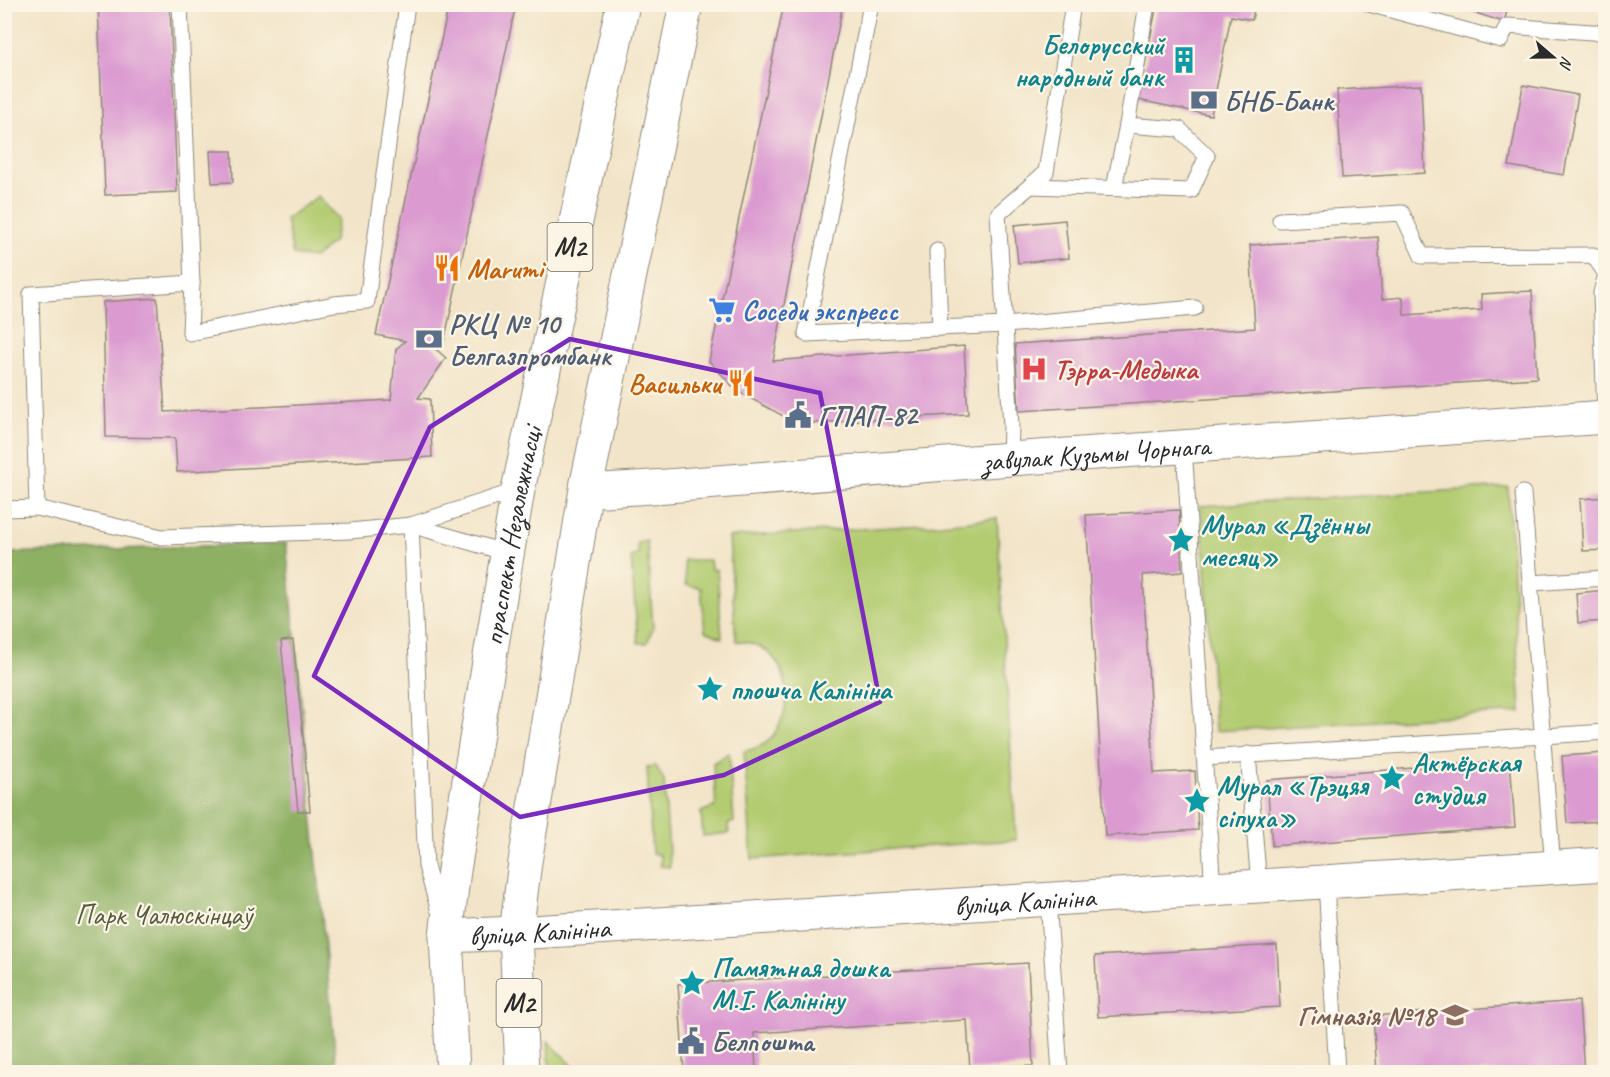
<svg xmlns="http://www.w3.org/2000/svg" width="1610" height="1077" viewBox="0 0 1610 1077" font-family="Caveat,sans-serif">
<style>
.green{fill:#b3cc72;stroke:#6f7c4e;stroke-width:1.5}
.forest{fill:#8eb064;stroke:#5c6e48;stroke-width:1.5}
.building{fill:#db9bd1}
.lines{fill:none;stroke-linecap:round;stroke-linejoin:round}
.service-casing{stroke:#8e887a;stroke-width:17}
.tertiary-casing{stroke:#8e887a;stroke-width:35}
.secondary-casing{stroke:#8e887a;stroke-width:35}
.primary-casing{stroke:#8e887a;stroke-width:35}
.service{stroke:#fff;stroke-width:15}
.tertiary{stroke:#fff;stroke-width:33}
.secondary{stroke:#fff;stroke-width:33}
.primary{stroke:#fff;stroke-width:33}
.marked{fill:none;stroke:#7b2cbf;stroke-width:4.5;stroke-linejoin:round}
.labels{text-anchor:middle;stroke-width:4.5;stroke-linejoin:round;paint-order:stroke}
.shield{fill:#fcf5e5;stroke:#6a6863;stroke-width:1.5}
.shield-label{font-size:27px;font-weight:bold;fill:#2b2b2b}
.culture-label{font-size:28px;font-weight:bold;fill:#0d838f;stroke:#fcf5e5;text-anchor:start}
.service-label{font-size:28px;font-weight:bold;fill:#4e5e75;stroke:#fcf5e5;text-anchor:start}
.food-label{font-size:28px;font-weight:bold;fill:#c56008;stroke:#fcf5e5;text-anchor:start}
.shop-label{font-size:28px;font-weight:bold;fill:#366cbe;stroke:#fcf5e5;text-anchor:start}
.health-label{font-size:28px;font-weight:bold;fill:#be3a42;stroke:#fcf5e5;text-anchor:start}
.street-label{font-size:28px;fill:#2b2b2b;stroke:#fcf5e5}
.park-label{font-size:28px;fill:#545b40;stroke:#fcf5e5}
.education-label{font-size:28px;font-weight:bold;fill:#785e54;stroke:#fcf5e5;text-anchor:end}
</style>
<rect width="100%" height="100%" fill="#fcf5e5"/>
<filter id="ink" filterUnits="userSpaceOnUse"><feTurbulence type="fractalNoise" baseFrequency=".0167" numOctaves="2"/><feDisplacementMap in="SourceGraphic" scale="12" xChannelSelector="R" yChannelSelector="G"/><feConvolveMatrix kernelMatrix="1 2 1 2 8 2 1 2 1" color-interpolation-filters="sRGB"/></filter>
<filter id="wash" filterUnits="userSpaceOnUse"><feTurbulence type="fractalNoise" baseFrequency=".008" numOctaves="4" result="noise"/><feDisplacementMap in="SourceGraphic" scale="24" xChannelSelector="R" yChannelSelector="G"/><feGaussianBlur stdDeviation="1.35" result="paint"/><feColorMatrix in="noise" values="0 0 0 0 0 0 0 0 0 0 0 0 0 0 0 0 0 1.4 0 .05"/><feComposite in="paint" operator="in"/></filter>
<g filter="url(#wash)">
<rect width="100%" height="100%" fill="#f2e4c8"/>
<g class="green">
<polygon points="318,196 338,219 334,241 314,258 293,255 286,219"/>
<polygon points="1508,487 1521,712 1215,731 1201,506"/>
<path d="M997 518 1016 840 752 859 744 751C767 747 775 738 783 716 793 688 782 652 750 643 746 642 741 642 736 641L729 537 940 524Z"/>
<polygon points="647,541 653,628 647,643 638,643 631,557 638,554 637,543"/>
<polygon points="684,560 710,560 711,569 717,570 722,638 705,631 701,588 686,585"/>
<polygon points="729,753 734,822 728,824 729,833 703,836 701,812 716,806 713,763"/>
<polygon points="656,766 664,780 670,867 660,866 660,855 652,853 647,767"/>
<polygon points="548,1041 579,1072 550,1072"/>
</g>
<polygon class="forest" points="286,543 337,1072 5,1072 4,627 9,553"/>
<g id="blocks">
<g class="building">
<polygon points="98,4 170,4 177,192 105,195"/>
<polygon points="449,4 516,4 443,347 430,344 446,358 418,398 430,399 432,457 177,472 175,438 106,437 103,302 157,298 165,412 391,400 396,349 405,341 376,335"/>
<polygon points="784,4 843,4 773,361 964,346 968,414 798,424 737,391 709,361"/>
<polygon points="1157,4 1255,4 1252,20 1231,16 1211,115 1138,100"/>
<polygon points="1447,4 1509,4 1504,22"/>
<polygon points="1421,85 1425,173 1342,178 1337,90"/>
<polygon points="1523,85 1578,95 1564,175 1509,166"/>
<polygon points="210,151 232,151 233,182 212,183"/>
<polygon points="1065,220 1069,258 1018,263 1014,225"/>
<polygon points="1378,237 1382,299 1403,297 1404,315 1482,310 1481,294 1532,291 1537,378 1019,411 1015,344 1255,328 1250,245"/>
<polygon points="1606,497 1606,550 1583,551 1580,499"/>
<polygon points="1179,510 1182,572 1143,575 1154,773 1195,771 1198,830 1105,836 1086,515"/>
<polygon points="1606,590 1606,621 1578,623 1576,593"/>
<polygon points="293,640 303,735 310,811 298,811 281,641"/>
<polygon points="1606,753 1606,821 1567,823 1562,756"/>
<polygon points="1510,760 1515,827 1272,846 1267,780"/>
<polygon points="1277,945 1280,1007 1098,1017 1095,956"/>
<polygon points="1028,963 1033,1066 970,1070 967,1020 754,1033 756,1072 684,1072 678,984"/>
<polygon points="1579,1001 1584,1072 1377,1072 1373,1016"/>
</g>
</g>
</g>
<g filter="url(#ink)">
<use href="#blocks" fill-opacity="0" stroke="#8e887a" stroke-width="1.5"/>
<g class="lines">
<defs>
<g id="service">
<polyline points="180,4 192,283"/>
<polyline points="407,4 367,301 334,304 190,333 192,283 31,294 37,508 162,537 350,531 411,525 518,490"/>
<polyline points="871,4 806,334 1005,325 1195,308"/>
<polyline points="1369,4 1501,40 1507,26 1606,33"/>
<polyline points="1030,186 1191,191 1207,156 1179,129 1127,125 1147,4"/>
<polyline points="1114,188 1127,125"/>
<polyline points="1280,220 1402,213 1422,256 1593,255 1606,274 1601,293 1605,417"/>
<polyline points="937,251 940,328"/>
<polyline points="1184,447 1213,890"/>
<polyline points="1010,459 1011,426 998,214 1046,172 1073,4"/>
<polyline points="1523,493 1553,867"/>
<polyline points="4,509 37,508"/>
<polyline points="411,525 426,866 440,915"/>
<polyline points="411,525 507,553"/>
<polyline points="1531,583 1606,578"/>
<polyline points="1248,754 1259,886"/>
<polyline points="1204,758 1606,732"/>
<polyline points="1326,882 1337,1072"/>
<polyline points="1048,900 1060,1072"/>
</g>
<g id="tertiary">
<path id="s1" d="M587 483 604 490 667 486 1010 459 1606 417"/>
</g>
<g id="secondary">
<path id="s2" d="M446 936 516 933 1606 864"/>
</g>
<g id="primary">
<path id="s3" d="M453 1072 446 936 454 870 518 490 623 4"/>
<polyline points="522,1072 516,933 525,862 587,483 686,4"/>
</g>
</defs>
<use href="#service" class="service-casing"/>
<use href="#tertiary" class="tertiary-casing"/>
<use href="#secondary" class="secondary-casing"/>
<use href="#primary" class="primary-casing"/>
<use href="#service" class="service"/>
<use href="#tertiary" class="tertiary"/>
<use href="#secondary" class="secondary"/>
<use href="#primary" class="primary"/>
</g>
</g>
<path class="marked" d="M570 339 820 393 880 702 724 775 520 817 314 676 430 427Z"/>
<defs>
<symbol id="building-bare" viewBox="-9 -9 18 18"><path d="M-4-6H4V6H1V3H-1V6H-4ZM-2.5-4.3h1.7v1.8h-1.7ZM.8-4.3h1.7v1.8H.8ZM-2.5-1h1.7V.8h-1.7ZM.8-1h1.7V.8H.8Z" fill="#0f9aa8" stroke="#fcf5e5" stroke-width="2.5" paint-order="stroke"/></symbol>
<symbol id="bank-bare" viewBox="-9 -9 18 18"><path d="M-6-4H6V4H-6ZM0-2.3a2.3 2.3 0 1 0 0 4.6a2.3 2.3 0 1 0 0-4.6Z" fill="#5c6f8a" stroke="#fcf5e5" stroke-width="2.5" paint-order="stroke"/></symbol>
<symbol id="restaurant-bare" viewBox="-9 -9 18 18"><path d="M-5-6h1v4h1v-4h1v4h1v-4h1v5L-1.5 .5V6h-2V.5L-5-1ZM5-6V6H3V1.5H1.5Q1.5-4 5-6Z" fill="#e8710a" stroke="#fcf5e5" stroke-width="2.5" paint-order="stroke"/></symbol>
<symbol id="supermarket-bare" viewBox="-9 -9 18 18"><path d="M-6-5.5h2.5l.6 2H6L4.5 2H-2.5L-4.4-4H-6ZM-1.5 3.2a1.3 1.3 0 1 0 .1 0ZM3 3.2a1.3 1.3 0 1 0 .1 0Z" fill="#3f7fe0" stroke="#fcf5e5" stroke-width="2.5" paint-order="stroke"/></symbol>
<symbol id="hospital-bare" viewBox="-9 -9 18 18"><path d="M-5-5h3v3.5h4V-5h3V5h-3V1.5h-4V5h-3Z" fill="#e0444e" stroke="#fcf5e5" stroke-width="2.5" paint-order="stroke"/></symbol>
<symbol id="civic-bare" viewBox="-9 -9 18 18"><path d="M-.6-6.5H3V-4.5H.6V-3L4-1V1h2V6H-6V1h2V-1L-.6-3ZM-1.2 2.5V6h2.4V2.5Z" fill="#5c6f8a" stroke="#fcf5e5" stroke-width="2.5" paint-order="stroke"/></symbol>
<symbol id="sight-bare" viewBox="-9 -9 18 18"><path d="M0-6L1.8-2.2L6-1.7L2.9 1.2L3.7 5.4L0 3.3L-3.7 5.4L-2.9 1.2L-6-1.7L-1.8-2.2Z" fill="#0f9aa8" stroke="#fcf5e5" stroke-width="2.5" paint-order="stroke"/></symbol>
<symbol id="school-bare" viewBox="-9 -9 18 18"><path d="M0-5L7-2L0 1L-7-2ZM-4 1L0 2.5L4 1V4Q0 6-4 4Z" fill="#8d6e63" stroke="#fcf5e5" stroke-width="2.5" paint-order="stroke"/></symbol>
</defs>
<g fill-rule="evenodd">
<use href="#building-bare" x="1165" y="41" width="38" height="38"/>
<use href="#bank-bare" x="1185" y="81" width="38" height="38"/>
<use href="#restaurant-bare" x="428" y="249" width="38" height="38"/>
<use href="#supermarket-bare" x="703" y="291" width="38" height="38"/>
<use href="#bank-bare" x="410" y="320" width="38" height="38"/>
<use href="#hospital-bare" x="1015" y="350" width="38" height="38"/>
<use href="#restaurant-bare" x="722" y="364" width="38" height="38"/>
<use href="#civic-bare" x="779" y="396" width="38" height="38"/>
<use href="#sight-bare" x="1162" y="521" width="38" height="38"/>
<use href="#sight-bare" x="691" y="670" width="38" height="38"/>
<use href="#sight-bare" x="1373" y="759" width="38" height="38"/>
<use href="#sight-bare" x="1178" y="782" width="38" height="38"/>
<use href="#sight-bare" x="673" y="964" width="38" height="38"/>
<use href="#school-bare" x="1436" y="996" width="38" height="38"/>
<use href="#civic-bare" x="672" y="1022" width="38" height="38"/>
</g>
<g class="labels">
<g class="shield">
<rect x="547.5" y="223" width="45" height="48" rx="4.5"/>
<rect x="496.5" y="979" width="45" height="48" rx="4.5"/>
</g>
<g class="shield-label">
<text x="570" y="256">М2</text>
<text x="519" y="1012">М2</text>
</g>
<g class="culture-label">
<text x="1164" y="54" text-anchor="end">Белорусский<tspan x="1164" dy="32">народный банк</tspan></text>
<text x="1201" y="534">Мурал «Дзённы<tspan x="1201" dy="32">месяц»</tspan></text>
<text x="730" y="699">плошча Калініна</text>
<text x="1412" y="772">Актёрская<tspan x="1412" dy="32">студия</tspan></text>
<text x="1217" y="795">Мурал «Трэцяя<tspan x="1217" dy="32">сіпуха»</tspan></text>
<text x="712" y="977">Памятная дошка<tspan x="712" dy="32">М.І. Калініну</tspan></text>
</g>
<g class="service-label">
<text x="1224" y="110">БНБ-Банк</text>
<text x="449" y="333">РКЦ № 10<tspan x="449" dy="32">Белгазпромбанк</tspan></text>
<text x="818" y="425">ГПАП-82</text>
<text x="711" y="1051">Белпошта</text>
</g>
<g class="food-label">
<text x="467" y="278">Marumi</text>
<text x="721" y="393" text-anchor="end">Васильки</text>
</g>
<g class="shop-label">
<text x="742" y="320">Соседи экспресс</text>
</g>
<g class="health-label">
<text x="1054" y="379">Тэрра-Медыка</text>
</g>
<g class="street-label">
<text dy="10" stroke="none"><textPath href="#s1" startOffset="512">завулак Кузьмы Чорнага</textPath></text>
<text dy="10" stroke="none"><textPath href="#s3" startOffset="542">праспект Незалежнасці</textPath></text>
<text dy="10" stroke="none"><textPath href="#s2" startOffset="580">вуліца Калініна</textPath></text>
<text dy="10" stroke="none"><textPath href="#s2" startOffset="94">вуліца Калініна</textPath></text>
</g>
<g class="park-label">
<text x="164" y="924">Парк Чалюскінцаў</text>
</g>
<g class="education-label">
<text x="1435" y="1025">Гімназія №18</text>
</g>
</g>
<rect width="1610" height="1077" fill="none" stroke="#fcf5e5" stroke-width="24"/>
<g transform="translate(1553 57) rotate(110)" stroke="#fcf5e5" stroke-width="4.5" paint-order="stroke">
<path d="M0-4.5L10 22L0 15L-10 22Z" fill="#2b2b2b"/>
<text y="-9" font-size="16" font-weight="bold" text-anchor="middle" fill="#2b2b2b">N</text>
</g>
</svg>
